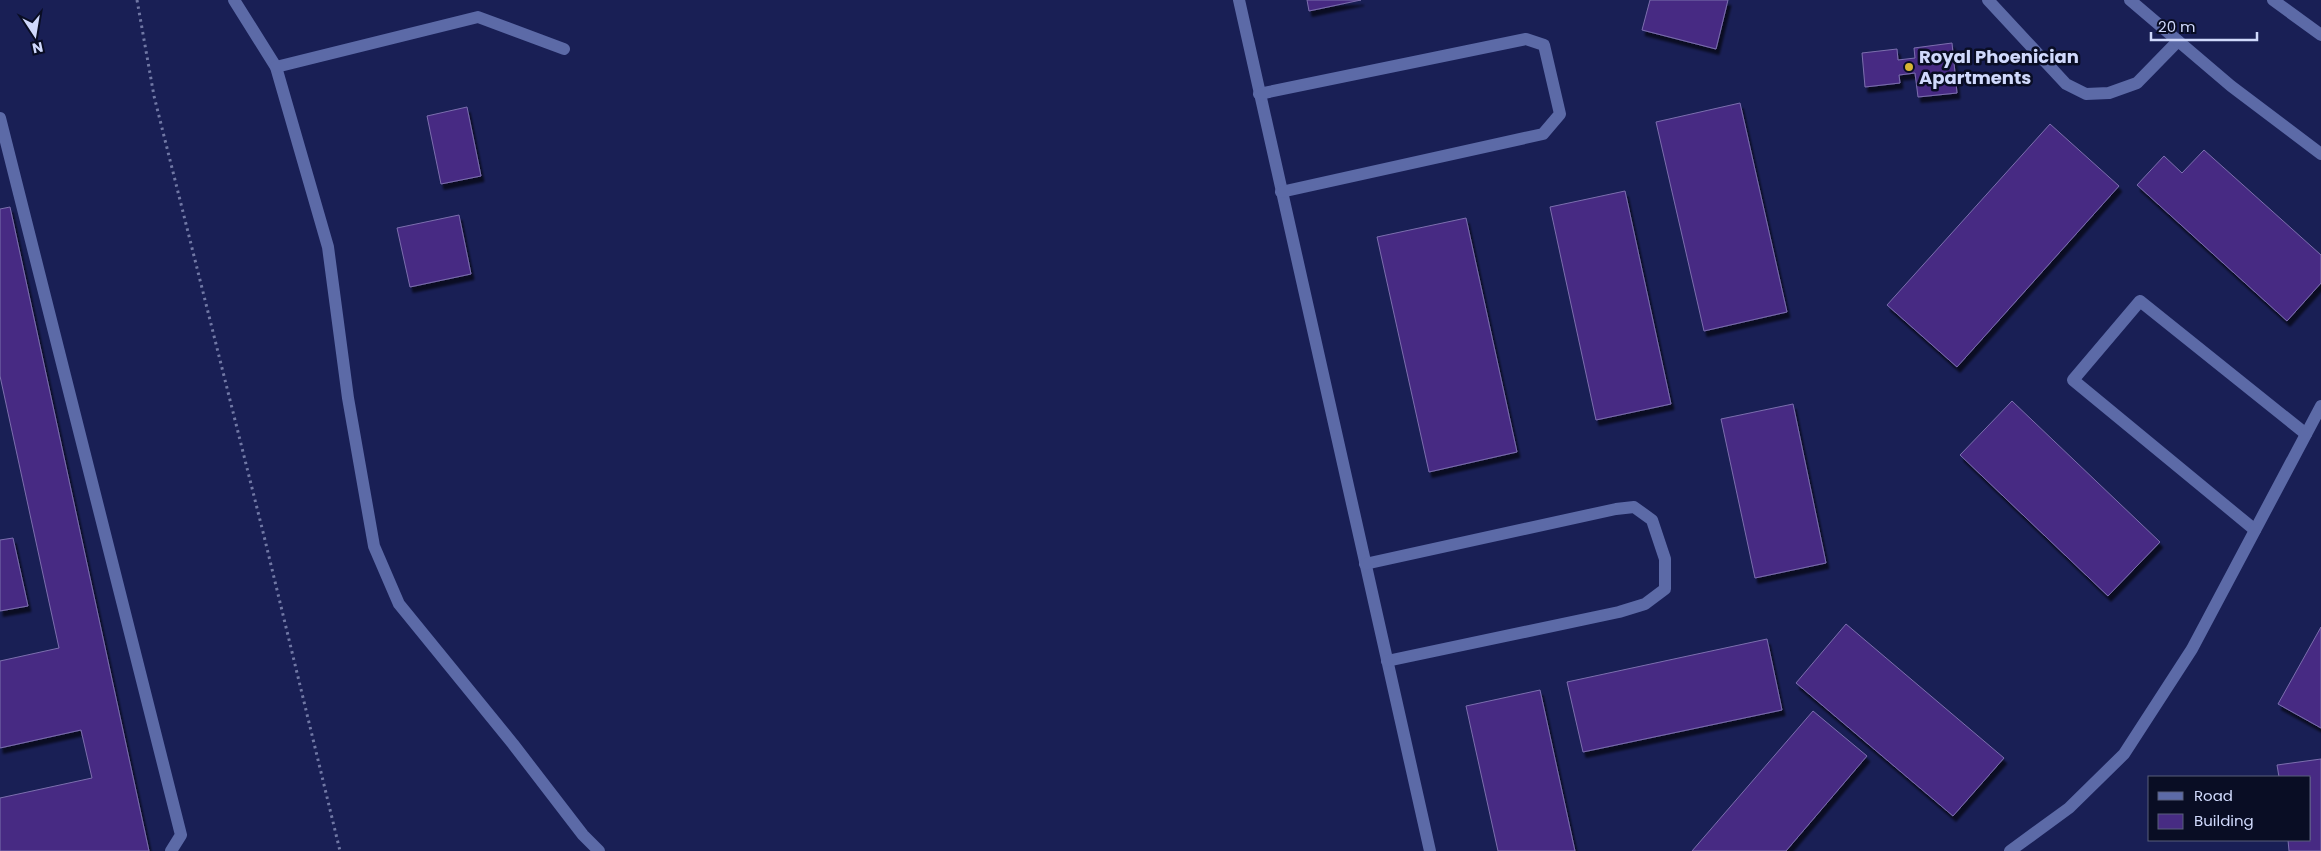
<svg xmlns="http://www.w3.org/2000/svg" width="2321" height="851" viewBox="0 0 2321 851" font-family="Poppins,sans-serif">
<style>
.building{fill:#472c83;stroke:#7c6eae;filter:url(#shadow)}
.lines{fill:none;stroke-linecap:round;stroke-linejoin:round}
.path{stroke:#7178a5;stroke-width:3;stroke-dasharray:2.5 4;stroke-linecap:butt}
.service{stroke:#5c6aa7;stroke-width:12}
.tertiary{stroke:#5c6aa7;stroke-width:12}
.poi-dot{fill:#d7b434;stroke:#090d24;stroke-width:2}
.labels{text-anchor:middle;stroke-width:5;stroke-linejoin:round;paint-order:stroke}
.poi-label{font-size:18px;font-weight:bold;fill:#d0d9fc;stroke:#090d24;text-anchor:start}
</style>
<defs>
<filter id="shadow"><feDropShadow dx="3" dy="5.5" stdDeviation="1" flood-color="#0009"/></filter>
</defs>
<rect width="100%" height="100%" fill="#191f55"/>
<g class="building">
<polygon points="1307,0 1361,0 1309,11"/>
<polygon points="1650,0 1728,0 1716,49 1642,30"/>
<polygon points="1952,43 1957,93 1918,97 1915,73 1899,75 1900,83 1865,87 1862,53 1897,49 1898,60 1915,58 1914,48"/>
<polygon points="1740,103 1787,312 1704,331 1656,122"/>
<polygon points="467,107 481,176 441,184 427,116"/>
<polygon points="2050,124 2119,186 1957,367 1887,305"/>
<polygon points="2204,150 2321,255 2321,283 2287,321 2137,185 2164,156 2182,173"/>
<polygon points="1625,191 1671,404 1596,420 1550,207"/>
<polygon points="10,207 149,851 0,851 0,798 92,778 81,730 0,748 0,661 59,648 0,376 0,209"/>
<polygon points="459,215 471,274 410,287 397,228"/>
<polygon points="1466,218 1517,452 1429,472 1377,237"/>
<polygon points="2012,401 2160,542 2108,596 1960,455"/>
<polygon points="1793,404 1826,563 1755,578 1721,419"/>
<polygon points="13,538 28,606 0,611 0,540"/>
<polygon points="1846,624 2004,758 1953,816 1796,683"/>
<polygon points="2321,627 2321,728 2278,704"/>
<polygon points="1767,639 1782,710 1583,752 1567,682"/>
<polygon points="1540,690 1575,851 1498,851 1466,706"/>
<polygon points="1813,711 1867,756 1786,851 1692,851"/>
<polygon points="2321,759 2321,851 2289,851 2288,840 2310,840 2310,777 2279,777 2277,765"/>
</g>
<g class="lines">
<polyline class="path" points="137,0 154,96 264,536 340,851"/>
<g class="service">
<polyline points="234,0 276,67 328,247 348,398 374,546 399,604 513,744 583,835 599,851"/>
<polyline points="1239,0 1430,851"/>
<polyline points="1988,0 2066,84 2086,94 2109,93 2137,83 2178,41"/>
<polyline points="276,67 478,17 564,49"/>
<polyline points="1259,94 1526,39 1544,45 1560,114 1543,134 1281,192"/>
<polyline points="0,118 181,835 171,851"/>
<polyline points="2255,530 2073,380 2140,301 2306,434"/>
<polyline points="1365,564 1616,509 1634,507 1652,520 1665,559 1665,589 1645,604 1619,612 1387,661"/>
<polyline points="2010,851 2069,808 2124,754 2192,649 2321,406"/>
</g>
<g class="tertiary">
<polyline points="2130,0 2231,86 2321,154"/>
<polyline points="2273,0 2321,35"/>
</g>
</g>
<circle class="poi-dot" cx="1909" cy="67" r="5"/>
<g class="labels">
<g class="poi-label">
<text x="1919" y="63">Royal Phoenician<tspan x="1919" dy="21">Apartments</tspan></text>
</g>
</g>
<rect x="2148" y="776" width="162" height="65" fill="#090d24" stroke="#595f7a"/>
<rect x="2158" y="792" width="25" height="8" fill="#5c6aa7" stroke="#595f7a"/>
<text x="2194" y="801" font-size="15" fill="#d0d9fc">Road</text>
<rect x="2158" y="814" width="25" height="15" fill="#472c83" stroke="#595f7a"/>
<text x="2194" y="826" font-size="15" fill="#d0d9fc">Building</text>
<g transform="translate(35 35) rotate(168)" stroke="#090d24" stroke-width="4" paint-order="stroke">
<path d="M0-4L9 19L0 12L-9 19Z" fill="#d0d9fc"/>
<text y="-8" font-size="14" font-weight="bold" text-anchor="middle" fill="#d0d9fc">N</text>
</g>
<path d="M2151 32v8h106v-8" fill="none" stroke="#d0d9fc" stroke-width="2.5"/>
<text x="2158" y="32" font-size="15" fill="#d0d9fc" stroke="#090d24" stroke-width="4" paint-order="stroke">20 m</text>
</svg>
